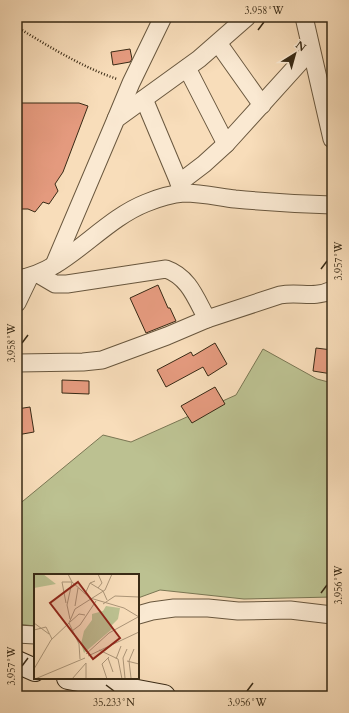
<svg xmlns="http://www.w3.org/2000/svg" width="349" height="713" viewBox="0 0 349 713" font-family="Cardo,serif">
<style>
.green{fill:#bcc191;stroke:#7a7653}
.building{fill:#e49a7e;stroke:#392a15}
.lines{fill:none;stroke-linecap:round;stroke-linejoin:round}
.street-casing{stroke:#69573e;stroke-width:19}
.secondary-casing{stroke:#392a15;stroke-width:24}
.path{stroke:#392a15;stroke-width:2.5;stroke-dasharray:1 2;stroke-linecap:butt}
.street{stroke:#fae9d2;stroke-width:17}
.secondary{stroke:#fae9d2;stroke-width:22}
.ticks{fill:none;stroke:#392a15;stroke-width:1.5}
.inset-road{fill:none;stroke:#ac9578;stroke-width:1}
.view{fill:#8f2418;fill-opacity:0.15;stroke:#8f2418;stroke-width:2}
.inset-edge{fill:none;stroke:#392a15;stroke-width:2}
.neatline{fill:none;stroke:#392a15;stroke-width:1.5}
.ticks-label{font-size:10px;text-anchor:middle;fill:#392a15}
</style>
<rect width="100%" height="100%" fill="#f8ddba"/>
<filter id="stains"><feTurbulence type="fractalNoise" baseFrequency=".005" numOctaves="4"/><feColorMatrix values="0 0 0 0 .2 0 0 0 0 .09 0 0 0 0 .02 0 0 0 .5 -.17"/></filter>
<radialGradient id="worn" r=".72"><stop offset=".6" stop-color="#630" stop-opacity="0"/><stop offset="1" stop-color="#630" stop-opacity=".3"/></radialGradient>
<polygon class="green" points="263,349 317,379 332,383 332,597 244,599 160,590 138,598 138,575 35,575 35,626 17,624 17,506 103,435 131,442 236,395"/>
<g class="building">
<polygon points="130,49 132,59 130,62 113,65 111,52"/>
<polygon points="17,103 79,103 88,106 63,172 55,184 58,191 49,204 43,202 35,212 28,209 17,209"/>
<polygon points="158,285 168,308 170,308 176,321 146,333 130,298"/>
<polygon points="215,343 227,364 208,376 203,367 166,387 157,370 191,352 193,356"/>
<polygon points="316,348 332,350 332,374 313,371"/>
<polygon points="62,380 89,381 89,394 62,393"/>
<polygon points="215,387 225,404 192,423 181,406"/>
<polygon points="30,407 34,432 17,435 17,409"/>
</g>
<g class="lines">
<defs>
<g id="street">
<polyline points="304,17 332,139"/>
<polyline points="218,43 262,105"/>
<polyline points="187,68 226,144"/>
<polyline points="144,99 183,192"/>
<polyline points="116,119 131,83 163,17"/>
<polyline points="179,183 204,164 226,144 311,50"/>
<polyline points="54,265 116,119 199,59 247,17"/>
<path d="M38 274 55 284H67L166 269C189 277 196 299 207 319"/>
<path d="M17 279C65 273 100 221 146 203 158 198 171 194 184 193 201 193 219 197 235 199 267 202 300 204 332 205"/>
<polyline points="17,303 29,278"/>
<path d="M17 363 83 362 102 360 167 336 207 319 280 295C299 291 313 299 332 290"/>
<polyline points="138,615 152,611 174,608 208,608 238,611 290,610 332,615"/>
<polyline points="17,634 35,635"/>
</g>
<g id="secondary">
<polyline points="17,662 35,670"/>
<polyline points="68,678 164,696"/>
</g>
</defs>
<use href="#street" class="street-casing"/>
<use href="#secondary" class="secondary-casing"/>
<path class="path" d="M17 27C48 46 82 67 117 79"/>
<use href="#street" class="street"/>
<use href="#secondary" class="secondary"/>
</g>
<path class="ticks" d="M258 30 264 22M321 269 327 261M22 343 28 335M321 593 327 585M22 666 28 658M106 685 114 691M247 691 253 683"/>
<g transform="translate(34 574)">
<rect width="105" height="105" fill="#f8ddba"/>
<path d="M0 0H9L22 10 0 14ZM72 32 86 34 84 45 78 51V55L50 79 47 70 50 57 58 46V40L69 37Z" fill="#bcc191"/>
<path class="inset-road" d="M64 0 68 9 64 14M56 9 69 17 73 26M51 20 56 9 61 7M32 29 28 8H38L34 0M69 30 81 22 105 23M41 32 44 14M36 45 33 31 38 8 56 24 90 34 105 43M36 48 45 40 51 41M0 49 15 60M35 49 45 70 46 85M0 56 12 53 18 65M38 57 46 51 62 27M65 76 84 85 88 105M52 80 75 59 104 43M54 82 105 58M74 84 79 98M82 85 87 72M93 87 105 90M52 89V105M0 95 17 66 35 49 41 35 71 16 78 0M91 104 89 84 93 75M97 104 95 87 100 75M1 105 51 84M38 105 52 89M73 105 68 90 75 83"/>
<path class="view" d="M44 8 86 64 59 85 16 29Z"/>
<rect width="105" height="105" class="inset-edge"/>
</g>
<rect width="349" height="713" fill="none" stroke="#f8ddba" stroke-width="44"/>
<g transform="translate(295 54) rotate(37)" stroke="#fae9d2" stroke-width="3" paint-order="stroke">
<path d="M0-3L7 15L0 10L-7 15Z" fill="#392a15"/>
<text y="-6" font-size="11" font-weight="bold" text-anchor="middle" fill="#392a15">N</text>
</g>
<rect x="22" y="22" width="305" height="669" class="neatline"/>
<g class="ticks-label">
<text x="264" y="14">3.958°W</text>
<text transform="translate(338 261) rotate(-90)" y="4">3.957°W</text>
<text transform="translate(11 343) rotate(-90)" y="4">3.958°W</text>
<text transform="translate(338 585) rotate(-90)" y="4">3.956°W</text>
<text transform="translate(11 666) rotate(-90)" y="4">3.957°W</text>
<text x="114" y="706">35.233°N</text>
<text x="247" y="706">3.956°W</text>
</g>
<rect width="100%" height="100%" filter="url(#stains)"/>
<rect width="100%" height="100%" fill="url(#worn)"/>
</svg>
